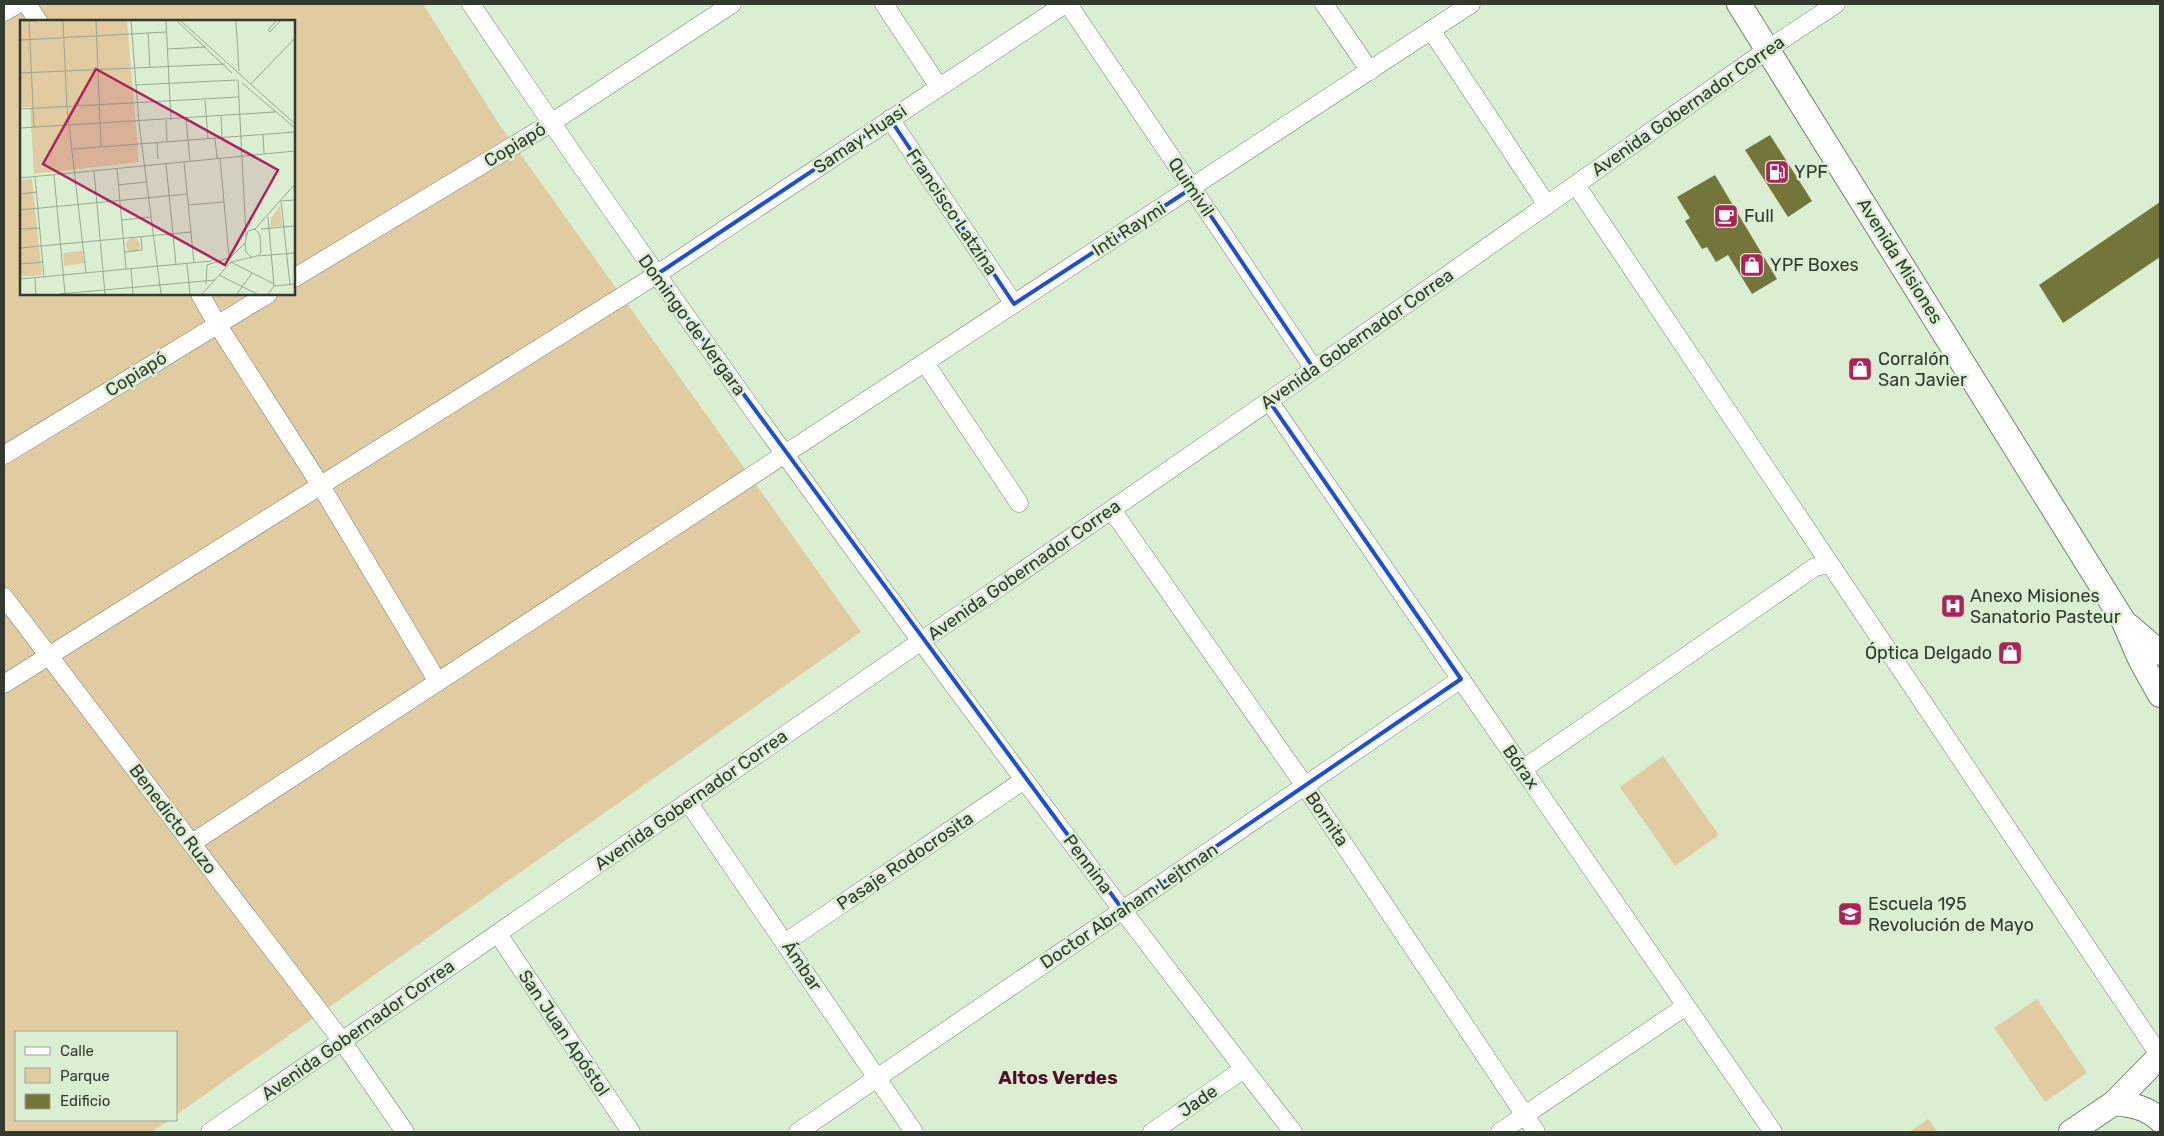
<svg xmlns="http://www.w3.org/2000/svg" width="2164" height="1136" viewBox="0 0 2164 1136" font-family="Rubik,sans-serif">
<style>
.green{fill:#e1cba1;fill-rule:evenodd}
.building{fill:#73753a}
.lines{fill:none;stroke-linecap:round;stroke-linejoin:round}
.minor-casing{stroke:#71846b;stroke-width:19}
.secondary-casing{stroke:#71846b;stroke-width:26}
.minor{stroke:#fff;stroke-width:18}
.secondary{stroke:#fff;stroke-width:24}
.marked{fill:none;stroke:#1d4ed8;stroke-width:4;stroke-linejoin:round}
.labels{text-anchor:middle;stroke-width:5;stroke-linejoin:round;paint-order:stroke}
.street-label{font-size:18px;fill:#323a2f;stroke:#daefd2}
.poi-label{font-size:18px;fill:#323a2f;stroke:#daefd2;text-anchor:start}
.neighbourhood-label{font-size:19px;font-weight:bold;fill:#520f28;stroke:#daefd2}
.inset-road{fill:none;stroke:#97a791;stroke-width:1}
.view{fill:#b02159;fill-opacity:0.15;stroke:#b02159;stroke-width:2.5}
.inset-edge{fill:none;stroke:#323a2f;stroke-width:2.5}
</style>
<rect width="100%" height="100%" fill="#daefd2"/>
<g class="green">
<path d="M4 4H423L497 121 861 632 176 1115V1032H16V1120H169L152 1132H4ZM21 21H294V294H21Z"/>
<polygon points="1663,756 1719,835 1675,866 1620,787"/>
<polygon points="2037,999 2087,1073 2045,1102 1994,1028"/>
<polygon points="1928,1119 1938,1132 1909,1132"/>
</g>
<g class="building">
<polygon points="1770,135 1812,201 1788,217 1745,150"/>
<polygon points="1715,175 1777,279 1752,294 1728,255 1716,262 1707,247 1702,249 1685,221 1690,218 1677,197"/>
<polygon points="2160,202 2160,257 2063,323 2039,285"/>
</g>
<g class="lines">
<defs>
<g id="minor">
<polyline points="27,4 38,21"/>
<path d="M471 4C730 390 1008 765 1293 1132"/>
<polyline points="884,4 939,87"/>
<polyline points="1068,4 1314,369"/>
<polyline points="1324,4 1370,71"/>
<polyline points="4,12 18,4"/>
<polyline points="1431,30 1547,205"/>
<polyline points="890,119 1014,304"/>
<polyline points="1576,185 2160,1056"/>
<polyline points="294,278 551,123 732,4"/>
<polyline points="200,294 217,324 321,486 438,682"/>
<polyline points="925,363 1019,503"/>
<polyline points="1269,401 1773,1132"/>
<polyline points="4,455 268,294"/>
<polyline points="1112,510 1305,786 1536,1132"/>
<polyline points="4,597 342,1041 405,1132"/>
<polyline points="4,684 656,275 1065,4"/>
<polyline points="1523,769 1815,567 1830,564"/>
<polyline points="688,802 914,1132"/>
<polyline points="192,843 1471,4"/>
<polyline points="498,934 631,1132"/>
<polyline points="786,942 1024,780"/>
<polyline points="210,1132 1269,401 1768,49 1836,4"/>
<polyline points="798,1132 1461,679"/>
<polyline points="1152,1132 1244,1069"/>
<polyline points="1500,1132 1686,1006"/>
</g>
<g id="secondary">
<polyline points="1739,4 2124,622 2141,661 2160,695"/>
<polyline points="2129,626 2160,653"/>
<path d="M2114 1103C2132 1105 2146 1107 2160 1120"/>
<polyline points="2071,1132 2114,1103 2160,1056"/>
</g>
</defs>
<use href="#minor" class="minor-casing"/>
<use href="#secondary" class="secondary-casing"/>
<use href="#minor" class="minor"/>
<use href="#secondary" class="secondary"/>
</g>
<path class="marked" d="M890 119 1014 304 1192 188 1314 369 1269 401 1461 679 1123 910 656 275Z"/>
<defs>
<symbol id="fuel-square" viewBox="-11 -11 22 22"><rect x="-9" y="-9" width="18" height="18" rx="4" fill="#b02159" stroke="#daefd2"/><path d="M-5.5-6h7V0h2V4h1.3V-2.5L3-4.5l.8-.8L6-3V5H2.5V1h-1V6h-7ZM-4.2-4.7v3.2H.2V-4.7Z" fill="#fff"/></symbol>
<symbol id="cafe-square" viewBox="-11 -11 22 22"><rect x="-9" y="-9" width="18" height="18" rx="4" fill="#b02159" stroke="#daefd2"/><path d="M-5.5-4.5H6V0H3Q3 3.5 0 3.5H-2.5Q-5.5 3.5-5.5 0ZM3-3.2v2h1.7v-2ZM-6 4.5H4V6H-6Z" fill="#fff"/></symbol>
<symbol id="shop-square" viewBox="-11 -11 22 22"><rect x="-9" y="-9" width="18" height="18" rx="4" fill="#b02159" stroke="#daefd2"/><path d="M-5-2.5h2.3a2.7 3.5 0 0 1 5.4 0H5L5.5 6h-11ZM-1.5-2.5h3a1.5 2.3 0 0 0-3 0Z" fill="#fff"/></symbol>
<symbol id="hospital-square" viewBox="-11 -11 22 22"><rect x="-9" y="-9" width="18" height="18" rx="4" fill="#b02159" stroke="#daefd2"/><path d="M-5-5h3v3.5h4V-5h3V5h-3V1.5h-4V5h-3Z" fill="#fff"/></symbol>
<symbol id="school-square" viewBox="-11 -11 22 22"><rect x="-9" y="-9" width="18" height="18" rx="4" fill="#b02159" stroke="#daefd2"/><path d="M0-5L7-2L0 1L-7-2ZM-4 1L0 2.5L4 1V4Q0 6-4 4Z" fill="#fff"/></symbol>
</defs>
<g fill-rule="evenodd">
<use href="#fuel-square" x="1763" y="158" width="28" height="28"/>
<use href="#cafe-square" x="1712" y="202" width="28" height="28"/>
<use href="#shop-square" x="1738" y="251" width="28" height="28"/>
<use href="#shop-square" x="1846" y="355" width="28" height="28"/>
<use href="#hospital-square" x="1939" y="592" width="28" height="28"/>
<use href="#shop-square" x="1996" y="639" width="28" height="28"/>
<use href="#school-square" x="1836" y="900" width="28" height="28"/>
</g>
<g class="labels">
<g class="street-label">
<text transform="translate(1688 106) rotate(-35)" y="6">Avenida Gobernador Correa</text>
<text transform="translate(860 139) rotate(-34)" y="6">Samay Huasi</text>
<text transform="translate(515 145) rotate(-31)" y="6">Copiapó</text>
<text transform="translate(1191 187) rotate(56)" y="6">Quimivil</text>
<text transform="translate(952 212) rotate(56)" y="6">Francisco Latzina</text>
<text transform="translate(1129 229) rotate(-33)" y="6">Inti Raymi</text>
<text transform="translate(1900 261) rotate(58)" y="6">Avenida Misiones</text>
<text transform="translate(692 325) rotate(54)" y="6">Domingo de Vergara</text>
<text transform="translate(1357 339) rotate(-35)" y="6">Avenida Gobernador Correa</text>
<text transform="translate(136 374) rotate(-32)" y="6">Copiapó</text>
<text transform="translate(1024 570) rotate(-35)" y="6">Avenida Gobernador Correa</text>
<text transform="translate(1521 767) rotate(55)" y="6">Bórax</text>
<text transform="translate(691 800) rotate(-35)" y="6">Avenida Gobernador Correa</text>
<text transform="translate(173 819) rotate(53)" y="6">Benedicto Ruzo</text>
<text transform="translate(1327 819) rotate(56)" y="6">Bornita</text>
<text transform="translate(905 861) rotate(-34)" y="6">Pasaje Rodocrosita</text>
<text transform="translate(1088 864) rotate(53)" y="6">Pennina</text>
<text transform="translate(1129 906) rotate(-34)" y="6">Doctor Abraham Lejtman</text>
<text transform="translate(802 966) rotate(56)" y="6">Ámbar</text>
<text transform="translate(358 1030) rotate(-35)" y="6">Avenida Gobernador Correa</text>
<text transform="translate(564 1033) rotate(56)" y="6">San Juan Apóstol</text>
<text transform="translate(1198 1101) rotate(-34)" y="6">Jade</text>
</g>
<g class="poi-label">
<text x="1794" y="178">YPF</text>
<text x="1744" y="222">Full</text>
<text x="1770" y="271">YPF Boxes</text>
<text x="1878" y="365">Corralón<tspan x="1878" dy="21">San Javier</tspan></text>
<text x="1970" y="602">Anexo Misiones<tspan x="1970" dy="21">Sanatorio Pasteur</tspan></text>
<text x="1992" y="659" text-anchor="end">Óptica Delgado</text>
<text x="1868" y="910">Escuela 195<tspan x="1868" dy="21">Revolución de Mayo</tspan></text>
</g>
<g class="neighbourhood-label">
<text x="1058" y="1084">Altos Verdes</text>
</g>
</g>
<g transform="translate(20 20)">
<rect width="275" height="275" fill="#daefd2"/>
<path d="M0 1H107L119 142 14 154 10 87H0ZM12 159 22 255 0 257V160ZM260 186 262 206 251 207V198ZM106 225a7 7 0 1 1 14 0a7 7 0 1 1-14 0ZM62 231 64 243 44 246 43 233Z" fill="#e1cba1"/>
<path class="inset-road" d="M0 1H18M9 1 14 107M43 1 47 88 66 253M76 1 81 126M111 1 119 103 141 274M146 1 151 100M157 1 212 53M161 1 214 49M216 1 219 51M256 1 248 10 250 12 260 1M128 13 130 48M0 20 146 12M147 29 186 27M214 49 275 104M0 53 205 44M218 60 226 217M222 63 275 108M231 64 275 18M115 65 217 60M185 80 188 119M0 89 219 77M201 96 202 117M166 99 170 141M146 100 147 121M0 108 255 92M243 114 244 133M195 118 197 138M137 123 138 139M53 129 275 112M200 138 209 237M164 142 174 243M146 144 156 245M97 148 106 249M74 151 85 274M34 155 45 274M15 156 24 257M0 158 275 131M98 165 126 162M0 174 17 172M168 185 204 182M0 190 167 174M248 197 254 266 248 274M101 200 131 197M0 209 20 208M235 209 275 164M241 209 275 206M0 228 171 212M104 232 122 230 121 217M238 236 275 233M211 242 254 264M0 244 23 242M167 244 170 274M111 249 113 274M199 255 237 274M15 258 16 274M0 259 192 241M186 264 187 245 211 237 225 223M270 265 261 181 275 180M254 266 275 264M39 274 195 260M182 274 211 242 237 236 241 233 240 215 235 209 228 211 225 223 226 232 231 237M217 274 232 253"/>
<path class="view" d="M76 49 258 150 205 245 23 144Z"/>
<rect width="275" height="275" class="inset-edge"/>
</g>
<rect width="2164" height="1136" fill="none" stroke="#323a2f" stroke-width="10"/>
<rect x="15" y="1031" width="162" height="90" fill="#daefd2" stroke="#97a791"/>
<rect x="25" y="1047" width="25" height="8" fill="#ffffff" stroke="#97a791"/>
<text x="60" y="1056" font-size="15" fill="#323a2f">Calle</text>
<rect x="25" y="1068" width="25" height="15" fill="#e1cba1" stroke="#97a791"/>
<text x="60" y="1081" font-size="15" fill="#323a2f">Parque</text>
<rect x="25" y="1094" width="25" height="15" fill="#73753a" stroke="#97a791"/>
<text x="60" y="1106" font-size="15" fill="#323a2f">Edificio</text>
</svg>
